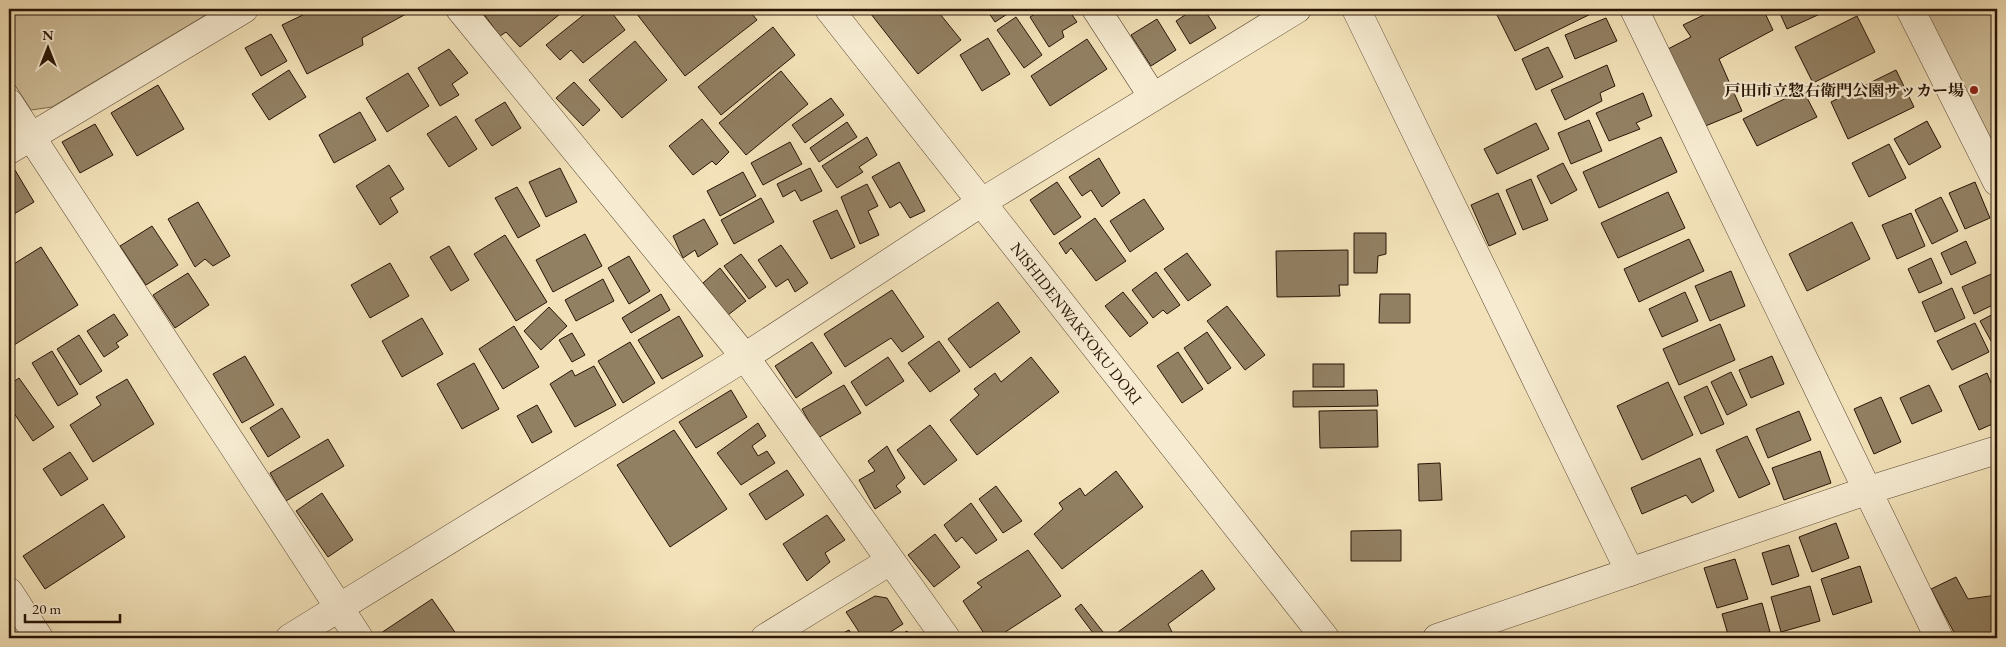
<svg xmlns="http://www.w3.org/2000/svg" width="2006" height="647" viewBox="0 0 2006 647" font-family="'EB Garamond','Noto Serif JP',serif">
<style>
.green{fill:#d0bf9b;stroke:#7c6a50}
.building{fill:#928063;stroke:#281506}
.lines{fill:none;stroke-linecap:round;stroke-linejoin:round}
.minor-casing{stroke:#5b4833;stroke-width:29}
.tertiary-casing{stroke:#5b4833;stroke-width:29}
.minor{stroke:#f7ecd2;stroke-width:28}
.tertiary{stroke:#f7ecd2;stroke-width:28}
.poi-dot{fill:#8f2418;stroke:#f7ecd2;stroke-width:2}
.labels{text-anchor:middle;stroke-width:4.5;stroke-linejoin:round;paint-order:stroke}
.poi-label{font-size:16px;font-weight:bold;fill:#281506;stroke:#f7ecd2;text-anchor:end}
.street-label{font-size:16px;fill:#281506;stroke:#f7ecd2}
</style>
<rect width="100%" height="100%" fill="#f3e2b9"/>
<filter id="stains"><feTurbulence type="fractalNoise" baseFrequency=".004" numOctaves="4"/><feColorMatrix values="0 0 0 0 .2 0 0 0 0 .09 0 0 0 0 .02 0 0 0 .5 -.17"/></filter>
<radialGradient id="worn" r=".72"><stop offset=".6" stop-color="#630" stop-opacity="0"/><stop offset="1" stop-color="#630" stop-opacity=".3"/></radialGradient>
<g class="green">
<polygon points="9,9 216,9 52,107 31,110 9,76"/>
<polygon points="1910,9 1997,9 1997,170"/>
</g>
<g class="building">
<polygon points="315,9 403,9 406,14 362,38 363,45 307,74 282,25"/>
<polygon points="488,9 566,9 520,47 506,32 500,36 483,13"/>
<polygon points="591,9 609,9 625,30 583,63 571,50 560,60 546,45"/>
<polygon points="633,9 748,9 757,20 685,76"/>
<polygon points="867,9 936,9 961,40 918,74"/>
<polygon points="986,9 1015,9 995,22"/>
<polygon points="1043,9 1068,9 1077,22 1062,31 1064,37 1049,47 1030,17"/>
<polygon points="1194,9 1204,9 1216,28 1190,44 1176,21"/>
<polygon points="1494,9 1601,9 1515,51"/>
<polygon points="1716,9 1763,9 1773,30 1719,59 1742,111 1703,127 1666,50 1691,37 1683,25"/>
<polygon points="1778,9 1831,9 1787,29"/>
<polygon points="1857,16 1875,52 1813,83 1795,47"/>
<polygon points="1016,17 1042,55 1024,68 997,30"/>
<polygon points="1606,18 1617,41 1575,59 1565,35"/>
<polygon points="1157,19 1176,50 1151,66 1131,35"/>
<polygon points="773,27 795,55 721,115 698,87"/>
<polygon points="271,34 287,61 261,76 245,48"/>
<polygon points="988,38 1010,74 982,91 960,55"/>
<polygon points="1087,39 1107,69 1050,106 1031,76"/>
<polygon points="635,41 667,80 622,118 589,80"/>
<polygon points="1548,47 1563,77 1536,90 1522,59"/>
<polygon points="449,49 468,73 452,84 459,95 440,106 418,68"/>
<polygon points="1607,65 1615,86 1600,93 1602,101 1565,120 1551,90"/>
<polygon points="289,70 306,97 269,120 252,94"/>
<polygon points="1896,70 1914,107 1848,139 1831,102"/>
<polygon points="781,71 808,104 746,155 719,123"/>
<polygon points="408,73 429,106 387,132 366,98"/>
<polygon points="574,82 600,110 583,126 556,98"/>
<polygon points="158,85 184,129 137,156 111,113"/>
<polygon points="1803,90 1817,117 1757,146 1743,119"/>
<polygon points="1643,93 1652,116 1636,123 1640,129 1609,141 1596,113"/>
<polygon points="831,98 844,115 805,143 792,125"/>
<polygon points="505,102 521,128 492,146 475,120"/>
<polygon points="360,112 376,140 334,163 319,135"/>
<polygon points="456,116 477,149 449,167 427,134"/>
<polygon points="702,119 729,152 716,165 712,161 693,175 669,146"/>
<polygon points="1589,120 1602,151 1571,164 1558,133"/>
<polygon points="1927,121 1941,147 1909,165 1894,139"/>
<polygon points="847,122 857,137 819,162 810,148"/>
<polygon points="1536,123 1549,149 1497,174 1484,149"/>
<polygon points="95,124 113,155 80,173 62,142"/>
<polygon points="867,137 877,155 859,167 863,172 837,188 822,166"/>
<polygon points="1661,137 1677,172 1599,208 1583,172"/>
<polygon points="790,142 802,164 763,185 751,163"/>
<polygon points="1889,144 1906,178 1869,197 1852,163"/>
<polygon points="1099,158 1120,193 1102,207 1091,190 1082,196 1069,177"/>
<polygon points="899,162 925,211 910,218 900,202 890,208 872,177"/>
<polygon points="1563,163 1577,190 1551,204 1537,176"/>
<polygon points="389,165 404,189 390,198 398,212 380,225 356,186"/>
<polygon points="560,168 577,202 546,217 529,182"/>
<polygon points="810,168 822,191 801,201 795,190 783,197 777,184"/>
<polygon points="15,170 34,202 9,217 9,174"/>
<polygon points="743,172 756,196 720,216 707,191"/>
<polygon points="1531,179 1548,220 1523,230 1506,190"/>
<polygon points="1057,182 1081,217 1054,235 1030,200"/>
<polygon points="1975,182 1990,218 1965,229 1949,193"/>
<polygon points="867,184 878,206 868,211 879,235 860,244 841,197"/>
<polygon points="517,187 540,226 518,238 495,198"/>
<polygon points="1668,192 1685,228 1618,258 1601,223"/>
<polygon points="1498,193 1516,234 1489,246 1471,205"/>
<polygon points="1941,197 1958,231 1932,244 1915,210"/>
<polygon points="761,198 774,222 734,244 721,220"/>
<polygon points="1144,199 1164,229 1130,252 1110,221"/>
<polygon points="198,202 230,256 213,266 205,259 195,267 168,219"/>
<polygon points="837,210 855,247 831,259 813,221"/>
<polygon points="1911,213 1925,246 1897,259 1882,225"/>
<polygon points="1095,218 1126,261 1096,281 1071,248 1066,254 1059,243"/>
<polygon points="704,219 718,244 698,257 695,250 683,258 673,236"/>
<polygon points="1852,222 1870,259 1807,291 1789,254"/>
<polygon points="152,226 178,265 146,285 120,246"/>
<polygon points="1354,233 1386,233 1386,254 1378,256 1377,273 1354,273"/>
<polygon points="585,234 602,266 553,292 536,260"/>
<polygon points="505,235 547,302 516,321 474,254"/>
<polygon points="1689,239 1704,271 1639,302 1624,269"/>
<polygon points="1966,241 1976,263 1951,275 1941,253"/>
<polygon points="781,245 808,283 795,292 788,279 776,287 758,260"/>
<polygon points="449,246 469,280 451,291 430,257"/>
<polygon points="41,247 78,305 14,345 9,337 9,267"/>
<polygon points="1348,250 1348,285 1339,285 1340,296 1277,297 1276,251"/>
<polygon points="1187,253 1211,285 1188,301 1164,269"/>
<polygon points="741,254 766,287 749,299 724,266"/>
<polygon points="629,256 650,291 629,304 608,268"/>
<polygon points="1931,258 1942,283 1919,293 1908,269"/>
<polygon points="390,263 409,296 370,318 351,285"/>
<polygon points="720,268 746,301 728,315 703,283"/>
<polygon points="1731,271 1745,306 1710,321 1695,286"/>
<polygon points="1156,272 1180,305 1167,314 1163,310 1153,318 1132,290"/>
<polygon points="1996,272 1997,303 1974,314 1962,287"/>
<polygon points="188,273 209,305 175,328 153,295"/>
<polygon points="603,279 614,301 576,321 565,300"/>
<polygon points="1952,288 1965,318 1935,332 1922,302"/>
<polygon points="892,290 924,337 902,352 891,338 845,367 824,334"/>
<polygon points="1123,292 1148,323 1130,337 1105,306"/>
<polygon points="1685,292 1698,321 1662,337 1649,309"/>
<polygon points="661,294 670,310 631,333 622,318"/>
<polygon points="1380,294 1410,294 1410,323 1379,323"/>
<polygon points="998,302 1020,332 970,368 948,339"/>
<polygon points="1227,306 1265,355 1245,370 1207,321"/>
<polygon points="549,307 567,326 541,350 524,331"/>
<polygon points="1997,312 1997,338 1991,341 1980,321"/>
<polygon points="114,314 128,335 116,343 119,347 104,357 87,331"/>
<polygon points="679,316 703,356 662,379 638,340"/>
<polygon points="422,318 443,354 402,377 382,341"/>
<polygon points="1975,323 1989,352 1952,370 1937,341"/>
<polygon points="1720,324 1735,360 1679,385 1663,349"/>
<polygon points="514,326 539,367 503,389 479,349"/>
<polygon points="1207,332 1231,368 1208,384 1184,348"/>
<polygon points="572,333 585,355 572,362 559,340"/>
<polygon points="79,335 102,371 80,385 57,349"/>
<polygon points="939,341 960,371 930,392 908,363"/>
<polygon points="630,342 655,383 623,403 598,361"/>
<polygon points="812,342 832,373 796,398 775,366"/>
<polygon points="52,351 78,394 58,406 32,363"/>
<polygon points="1178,352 1203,389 1182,403 1157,366"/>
<polygon points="245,356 274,405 242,423 213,374"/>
<polygon points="1772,356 1784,384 1751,398 1739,370"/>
<polygon points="888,357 904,381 866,406 851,382"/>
<polygon points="1031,357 1059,392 977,455 950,420 979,395 974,389 995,373 1001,382"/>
<polygon points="474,363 499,409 462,429 437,384"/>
<rect x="1313" y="364" width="31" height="23"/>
<polygon points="594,366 616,405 575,427 550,384 572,370 575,376"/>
<polygon points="1731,372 1747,405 1727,415 1711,382"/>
<polygon points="1987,373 1997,397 1997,422 1979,430 1959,386"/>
<polygon points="19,378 54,427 33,441 9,406 9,385"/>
<polygon points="127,379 154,424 93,462 70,425 101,405 96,397"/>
<polygon points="1668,382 1693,435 1642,460 1617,406"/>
<polygon points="844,385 861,413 818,438 802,409"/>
<polygon points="1929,385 1942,411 1912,424 1900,398"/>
<polygon points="1707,386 1724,424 1701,434 1684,397"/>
<polygon points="731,390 747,417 696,448 679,422"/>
<polygon points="1377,390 1378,406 1293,407 1293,391"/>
<polygon points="1881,397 1901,442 1874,454 1854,409"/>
<polygon points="537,405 552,432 532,443 517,416"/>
<polygon points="282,408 300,437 268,457 250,428"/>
<polygon points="1377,410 1378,447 1320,448 1319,411"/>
<polygon points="1799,411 1811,440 1768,458 1756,429"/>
<polygon points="758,423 766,436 752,446 758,456 767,451 775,463 741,485 717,453"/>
<polygon points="930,425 957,460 924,485 897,450"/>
<polygon points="674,430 727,509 670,547 617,465"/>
<polygon points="1747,436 1770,484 1739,498 1716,450"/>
<polygon points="328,439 344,466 286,501 270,473"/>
<polygon points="887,446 905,478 896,486 901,492 875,509 859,480 875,471 868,461"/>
<polygon points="1820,451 1831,483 1784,500 1772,468"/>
<polygon points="70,452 88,479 61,496 43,469"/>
<polygon points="1700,458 1714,491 1692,503 1686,495 1642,514 1631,488"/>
<polygon points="1440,463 1442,500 1419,501 1418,464"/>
<polygon points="787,470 804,495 766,520 749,494"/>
<polygon points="1116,471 1143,507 1062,569 1034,534 1063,509 1059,503 1080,488 1085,496"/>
<polygon points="996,486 1022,521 1003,533 979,499"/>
<polygon points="322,493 353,540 328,557 296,511"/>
<polygon points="971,503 997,540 976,554 962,537 956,542 944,525"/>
<polygon points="103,504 125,537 45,589 23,556"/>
<polygon points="827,515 845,540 825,553 830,562 807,581 783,544"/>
<polygon points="1836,523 1849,558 1812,572 1799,537"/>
<polygon points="1401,530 1401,561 1351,561 1351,531"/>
<polygon points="935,534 960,567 934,587 908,555"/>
<polygon points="1789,545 1799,576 1772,585 1762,553"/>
<polygon points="1028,550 1061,596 996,638 987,638 963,601 982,587 977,583"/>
<polygon points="1735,559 1748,599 1717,608 1704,568"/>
<polygon points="1860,566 1872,602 1833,615 1821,579"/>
<polygon points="1202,570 1215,589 1168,624 1172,632 1163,638 1123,638 1118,632"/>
<polygon points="1956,577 1968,599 1997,595 1997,638 1957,638 1931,589"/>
<polygon points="1810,586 1820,621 1781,632 1771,597"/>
<polygon points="875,596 887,598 903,624 881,638 863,638 846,612"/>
<polygon points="432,599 459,638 384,638 381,633"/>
<polygon points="1762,603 1770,632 1747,638 1729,638 1722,614"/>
<polygon points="1081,604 1103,632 1096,637 1075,609"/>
<polygon points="849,630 854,638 834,638"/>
<polygon points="907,631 912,638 895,638"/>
</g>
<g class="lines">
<defs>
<g id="minor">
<polyline points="460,9 745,357 946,638"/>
<polyline points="1096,9 1153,97"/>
<polyline points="1356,9 1630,572"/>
<polyline points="1634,9 1939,638"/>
<polyline points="1910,9 1997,182"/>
<polyline points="9,103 359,638"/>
<polyline points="9,150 244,9"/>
<polyline points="290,638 745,357 982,202 1297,9"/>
<polyline points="765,638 890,561"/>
<polyline points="1437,638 1866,491 1997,450"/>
</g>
<g id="tertiary">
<path id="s1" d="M829 9 1325 638"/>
<polyline points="9,592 39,638"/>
</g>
</defs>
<use href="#minor" class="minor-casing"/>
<use href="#tertiary" class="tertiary-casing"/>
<use href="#minor" class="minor"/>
<use href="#tertiary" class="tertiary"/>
</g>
<circle class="poi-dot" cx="1974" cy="90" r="5"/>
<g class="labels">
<g class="poi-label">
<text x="1964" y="96">戸田市立惣右衛門公園サッカー場</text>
</g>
<g class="street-label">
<text dy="6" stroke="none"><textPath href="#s1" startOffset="400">NISHIDENWAKYOKU DORI</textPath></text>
</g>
</g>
<rect width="2006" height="647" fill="none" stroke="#f3e2b9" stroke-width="30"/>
<rect x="10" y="10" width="1986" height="627" fill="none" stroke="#281506" stroke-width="2.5"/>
<rect x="15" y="15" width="1976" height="617" fill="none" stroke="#281506"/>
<g transform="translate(48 48)" stroke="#f7ecd2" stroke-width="4" paint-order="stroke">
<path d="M0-4L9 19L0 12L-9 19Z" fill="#281506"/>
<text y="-8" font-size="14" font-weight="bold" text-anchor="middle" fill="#281506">N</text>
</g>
<path d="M25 614v8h95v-8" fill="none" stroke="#281506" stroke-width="2.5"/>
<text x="32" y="614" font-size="15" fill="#281506" stroke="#f7ecd2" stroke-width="4" paint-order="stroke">20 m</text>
<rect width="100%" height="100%" filter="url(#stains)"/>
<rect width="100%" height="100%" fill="url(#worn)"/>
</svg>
